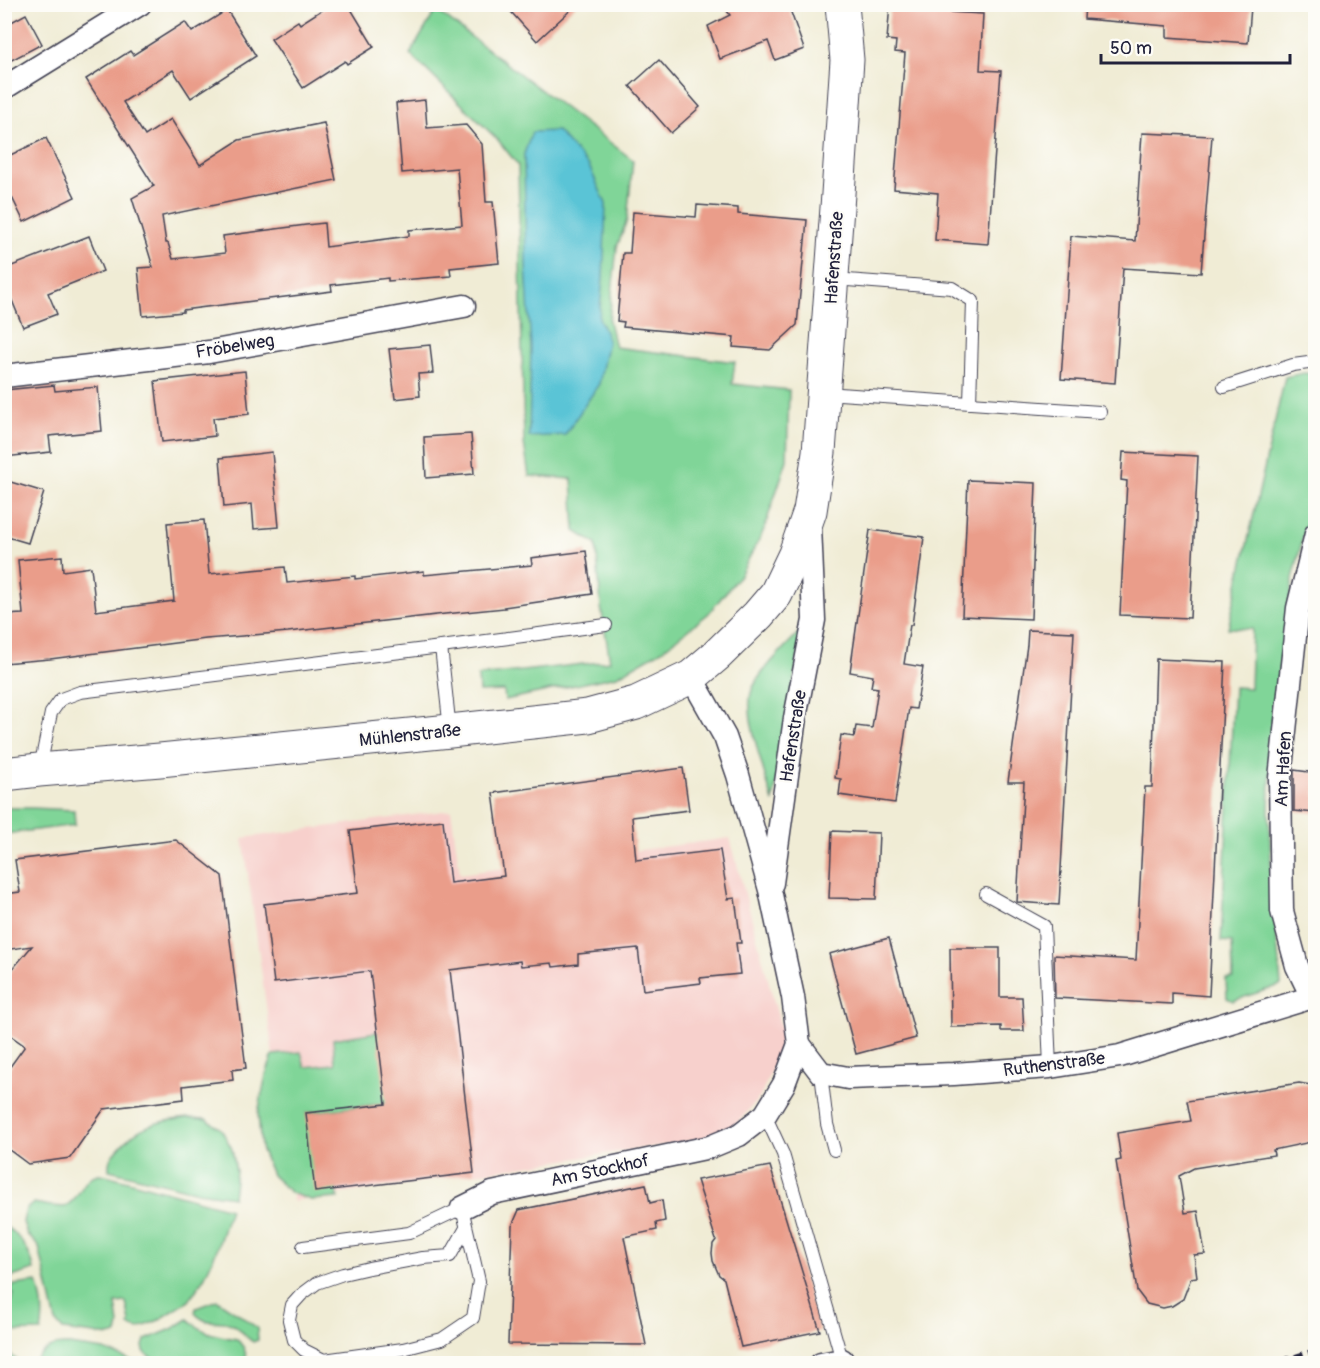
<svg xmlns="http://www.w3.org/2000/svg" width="1320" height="1368" viewBox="0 0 1320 1368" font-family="Pangolin,sans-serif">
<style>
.built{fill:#f7d0cc}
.green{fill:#80d598;stroke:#517c6a;stroke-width:1.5}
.water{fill:#5ac4d6;stroke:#3e7388;stroke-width:1.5}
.building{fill:#ea9d8a}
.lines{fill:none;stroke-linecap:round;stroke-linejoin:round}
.lane-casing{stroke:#414052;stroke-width:14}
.street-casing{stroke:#414052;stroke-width:25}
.secondary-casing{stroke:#414052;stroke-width:35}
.lane{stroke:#fff;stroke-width:12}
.street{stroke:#fff;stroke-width:22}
.secondary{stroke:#fff;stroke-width:33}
.rail{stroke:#22223b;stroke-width:4.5;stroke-dasharray:9 4.5;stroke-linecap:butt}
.labels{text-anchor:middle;stroke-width:4.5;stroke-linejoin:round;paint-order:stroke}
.street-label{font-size:18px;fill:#22223b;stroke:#fdfcf7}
</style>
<rect width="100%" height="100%" fill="#fdfcf7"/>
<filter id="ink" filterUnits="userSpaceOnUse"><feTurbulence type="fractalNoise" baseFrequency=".0167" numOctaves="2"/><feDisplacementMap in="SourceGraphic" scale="12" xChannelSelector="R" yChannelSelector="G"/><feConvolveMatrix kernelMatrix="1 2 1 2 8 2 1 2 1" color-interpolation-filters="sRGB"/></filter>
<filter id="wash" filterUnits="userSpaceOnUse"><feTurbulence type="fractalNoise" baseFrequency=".008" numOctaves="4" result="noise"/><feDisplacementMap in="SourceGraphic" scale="24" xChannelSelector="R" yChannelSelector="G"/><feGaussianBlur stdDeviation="1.35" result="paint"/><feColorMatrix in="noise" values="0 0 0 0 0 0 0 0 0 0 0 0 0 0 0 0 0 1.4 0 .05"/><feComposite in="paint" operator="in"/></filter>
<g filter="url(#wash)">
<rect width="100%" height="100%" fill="#f0ecd5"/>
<polygon class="built" points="451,810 460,874 730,838 783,1035 777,1057 760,1097 738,1122 718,1137 293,1201 243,838"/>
<g class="green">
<polygon points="436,10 633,160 627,220 617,247 609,321 615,347 735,362 732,384 789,390 787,460 763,532 740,575 708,614 662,650 617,676 505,700 504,691 479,692 478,676 610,661 601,607 596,544 575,531 572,479 529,476 524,443 518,165 498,140 410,54"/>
<polygon points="1304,373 1315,374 1315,487 1293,579 1272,714 1269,811 1272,888 1281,985 1233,1001 1227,998 1226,979 1233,978 1232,942 1221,941 1234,687 1250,688 1252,629 1228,628 1285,377"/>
<path d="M803 628 773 802C766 777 744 716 751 693 756 674 790 642 803 628Z"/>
<polygon points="4,808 32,808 74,810 75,825 5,834"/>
<polygon points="377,1032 414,1100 306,1113 337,1189 338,1198 311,1200 291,1193 272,1175 261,1148 258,1113 266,1075 273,1055 301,1052 305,1067 335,1064 333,1039"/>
<path d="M188 1118 206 1119 221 1129 232 1149 236 1171 233 1197 198 1192 109 1170C108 1160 112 1155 118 1149 138 1125 158 1121 188 1118Z"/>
<path d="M99 1174 106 1175 230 1209 216 1252 204 1278 189 1301 159 1320 138 1329 129 1326 130 1322 126 1302 116 1303 119 1325 117 1334 110 1336 63 1330 56 1322 39 1247 27 1234 23 1222 26 1209 34 1203 51 1206 65 1207C67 1205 70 1203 73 1200 82 1191 85 1176 99 1174Z"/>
<path d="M5 1226C20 1236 31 1252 34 1270L9 1278 5 1276V1273L10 1263 5 1258Z"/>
<path d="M37 1282C42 1298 45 1314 41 1331L5 1332V1309L11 1302 14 1294 11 1293V1290L14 1285Z"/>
<path d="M217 1300 237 1313 257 1328 258 1340 253 1342C246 1336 239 1328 231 1324 218 1318 207 1327 195 1313L196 1308Z"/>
<path d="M188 1319C204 1334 217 1336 237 1339L244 1348 248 1363H161L147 1355 144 1351 143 1346 145 1340 172 1329Z"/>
<path d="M69 1345 104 1350 138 1363H5V1351H7C14 1359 24 1368 35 1360 39 1356 42 1352 46 1350 53 1345 61 1345 69 1345Z"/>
</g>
<polygon class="water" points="557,131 589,166 606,204 603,278 599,318 608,340 599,384 565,435 529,437 531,348 526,266 524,154 532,132"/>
<g id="blocks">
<g class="building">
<polygon points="331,4 348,4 374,47 347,64 345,61 303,88 271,39 298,21 300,24"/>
<polygon points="504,4 577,4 537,41"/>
<polygon points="745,4 788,4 804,49 775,60 768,41 720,59 708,26 730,15 727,11"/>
<polygon points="890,4 931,4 930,11 983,14 980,70 1001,71 988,244 935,240 938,193 894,189 905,53 895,52 896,41 887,40"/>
<polygon points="1085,4 1225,4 1251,7 1248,43 1167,37 1167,26 1084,19"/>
<polygon points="227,10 256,56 191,98 173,70 123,102 145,136 171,119 200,165 239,140 324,123 336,180 162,216 166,243 168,243 173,259 225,253 223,236 306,225 324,223 326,247 409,236 409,230 462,225 457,168 402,173 396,103 425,100 427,128 466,125 482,144 486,202 493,202 499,263 450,268 451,276 388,281 388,278 331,285 332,291 183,310 183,312 143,316 138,268 153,267 132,198 154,186 86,79 130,51 133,55 185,22 192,32"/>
<polygon points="26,14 42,44 4,64 4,26"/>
<polygon points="659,60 700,107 671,133 630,86"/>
<polygon points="1142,133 1212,136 1201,273 1123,268 1115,383 1061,379 1071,236 1135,241"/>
<polygon points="46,138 75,197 24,222 4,181 4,158"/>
<polygon points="697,205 738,208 738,214 807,220 797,325 770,350 733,347 734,337 623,327 624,322 617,321 623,253 630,253 633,212 696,217"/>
<polygon points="89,236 103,271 48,293 57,314 23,327 4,281 4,269"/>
<polygon points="430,345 433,373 418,374 420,396 395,399 389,349"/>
<polygon points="245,371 249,414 213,418 215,436 162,442 155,381"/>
<polygon points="54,385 55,391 98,387 102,431 49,436 51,452 4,457 5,390"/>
<polygon points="471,434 474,474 426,478 424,437"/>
<polygon points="272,452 279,527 254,529 252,504 224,507 220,458"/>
<polygon points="1123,452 1198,456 1190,618 1120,615 1127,481 1121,480"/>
<polygon points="4,480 44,492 28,543 4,536"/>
<polygon points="968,480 1036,483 1031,619 962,616"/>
<polygon points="204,520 209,574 285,567 287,583 355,576 355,579 424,571 424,575 532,565 531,558 586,551 592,594 504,607 505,608 445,614 288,632 206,639 50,659 4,663 4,615 23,614 18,560 62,556 63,571 91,567 96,611 174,601 167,523"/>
<polygon points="870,530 924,537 912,625 910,625 904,664 923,667 916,709 909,708 895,803 839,795 841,779 835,778 841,735 854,737 856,726 872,728 878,688 871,687 873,676 850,672"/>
<polygon points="1028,630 1074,632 1059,905 1017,902 1024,782 1008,782 1027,645"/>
<polygon points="1156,659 1225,662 1209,996 1172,993 1172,1004 1055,998 1054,955 1136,960 1145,787 1152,787"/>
<polygon points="683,768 689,810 632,817 636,860 720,850 728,899 735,898 741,943 736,943 740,974 700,978 701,983 643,990 638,948 578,954 578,964 553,967 552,963 521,966 520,961 450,970 474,1173 315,1192 306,1113 386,1104 370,971 274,983 264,904 358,893 350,831 443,820 450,883 504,876 493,793"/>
<polygon points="1294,770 1316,773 1316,813 1294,811"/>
<polygon points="832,831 879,833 876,899 829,898"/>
<polygon points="176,840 222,876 246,1068 232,1070 233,1080 183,1086 184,1099 104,1109 70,1158 28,1164 4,1146 4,1075 25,1046 4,1031 4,979 32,946 4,950 4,894 20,892 15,860"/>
<polygon points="889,938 916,1038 856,1054 829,954"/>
<polygon points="950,948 1000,948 1000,997 1022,997 1024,1031 1001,1031 1001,1026 951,1027"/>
<polygon points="1299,1083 1316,1086 1316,1141 1273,1150 1274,1155 1194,1168 1179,1176 1185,1213 1198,1211 1205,1254 1194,1255 1197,1277 1191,1278 1183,1299 1172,1306 1163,1308 1147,1304 1137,1291 1116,1161 1121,1160 1117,1133 1191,1121 1187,1101"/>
<polygon points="770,1166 820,1331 741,1347 724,1279 719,1275 713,1261 712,1253 713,1244 716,1240 697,1180"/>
<polygon points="646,1184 650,1203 662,1200 665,1221 656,1223 657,1230 624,1237 646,1345 508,1344 512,1226 519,1210"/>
</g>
</g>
</g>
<g filter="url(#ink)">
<use href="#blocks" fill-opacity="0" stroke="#414052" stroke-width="1.5"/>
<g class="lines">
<defs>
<g id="lane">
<polyline points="834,279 952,288 973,301 970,403"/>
<polyline points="1224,387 1293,365 1316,362"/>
<polyline points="825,393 1100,412"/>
<polyline points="441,647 606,625"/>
<polyline points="40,768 51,713 61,699 80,692 441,647 450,730"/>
<polyline points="986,894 1044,926 1050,1067"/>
<polyline points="821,1073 827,1124 834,1150"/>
<polyline points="765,1115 783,1154 842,1360"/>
<polyline points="303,1247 409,1233 462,1208 479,1281 473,1318 442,1339 403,1349 324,1360 304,1350 294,1340 289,1320 292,1305 301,1295 317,1283 343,1274 369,1268 423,1258 450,1256 466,1228"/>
</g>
<g id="street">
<polyline points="4,88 140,4"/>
<polyline points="4,376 209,352 464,306"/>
<polyline points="1316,534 1298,608 1280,778 1282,911 1297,966 1312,997 1316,1000"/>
<polyline points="772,883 795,718 814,620 810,526"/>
<polyline points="799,1044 821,1073 848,1078 954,1074 1050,1067 1120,1056 1316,996"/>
<polyline points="462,1208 492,1193 710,1147 739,1135 765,1115 784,1084 799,1044 793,997 770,890 738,775 725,737 691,677"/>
<polyline points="821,1364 842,1360"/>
</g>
<polyline id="secondary" points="4,774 39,770 160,760 450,731 588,716 636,703 691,677 717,655 758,615 776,594 795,554 810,511 819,452 838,194 847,60 842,4"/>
</defs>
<use href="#lane" class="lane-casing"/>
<use href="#street" class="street-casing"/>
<use href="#secondary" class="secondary-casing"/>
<use href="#lane" class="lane"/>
<use href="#street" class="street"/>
<use href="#secondary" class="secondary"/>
<polyline class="rail" points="1269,1364 1316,1350"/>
</g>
</g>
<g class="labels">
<g class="street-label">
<text transform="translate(834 258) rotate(-86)" y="6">Hafenstraße</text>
<text transform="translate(235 346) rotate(-9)" y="6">Fröbelweg</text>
<text transform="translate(410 735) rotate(-6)" y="6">Mühlenstraße</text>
<text transform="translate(793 736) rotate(-81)" y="6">Hafenstraße</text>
<text transform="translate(1283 769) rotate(-87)" y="6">Am Hafen</text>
<text transform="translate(1054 1064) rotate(-7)" y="6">Ruthenstraße</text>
<text transform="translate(600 1170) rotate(-12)" y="6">Am Stockhof</text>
</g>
</g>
<rect width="1320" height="1368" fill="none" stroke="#fdfcf7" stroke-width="24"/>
<path d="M1101 54v9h189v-9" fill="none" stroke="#22223b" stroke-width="3"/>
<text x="1110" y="54" font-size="18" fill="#22223b" stroke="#fdfcf7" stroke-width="4.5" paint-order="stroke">50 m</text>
</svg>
